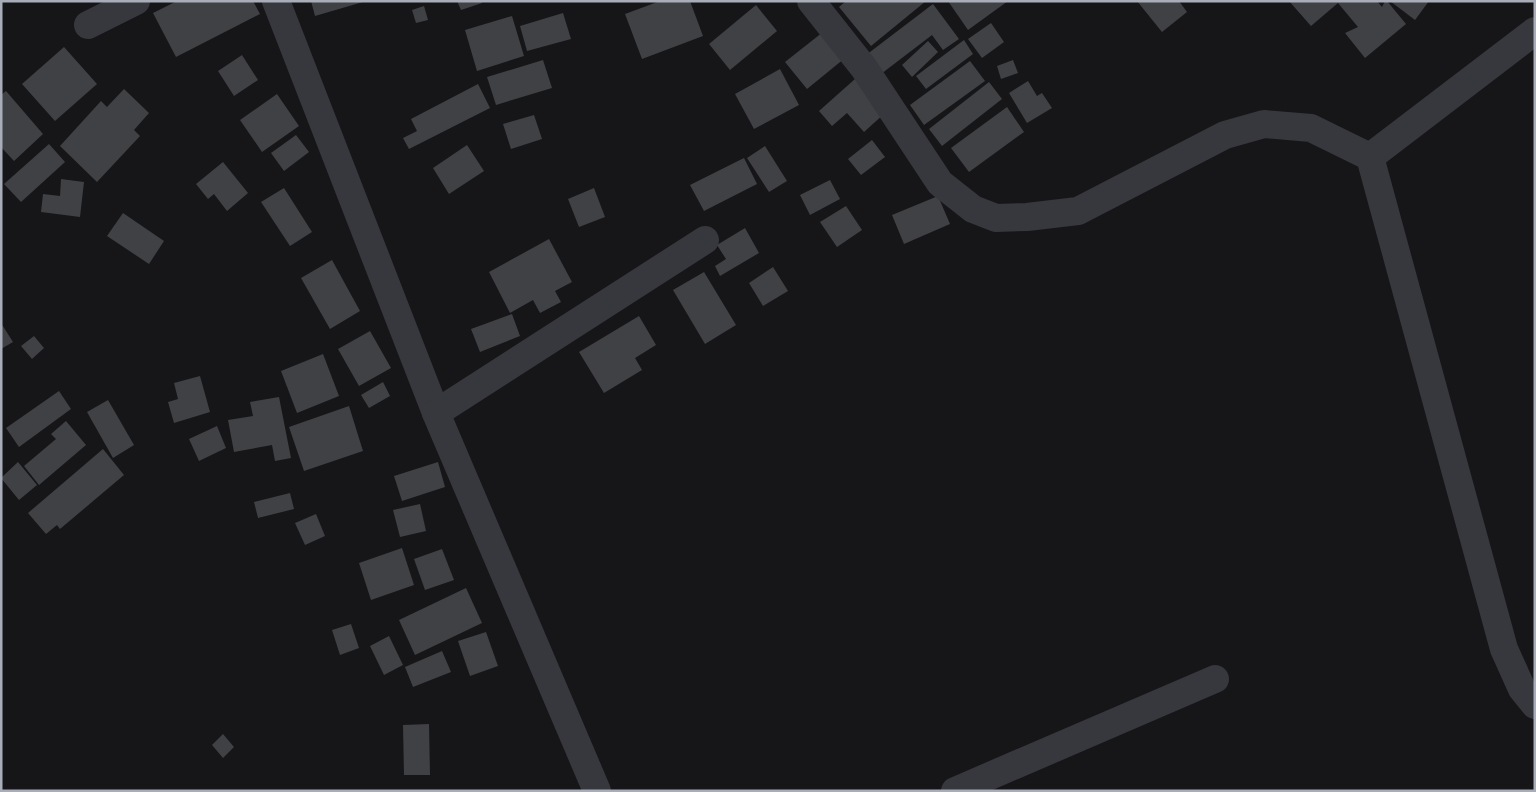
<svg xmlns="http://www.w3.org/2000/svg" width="1536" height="792" viewBox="0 0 1536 792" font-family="Helvetica,sans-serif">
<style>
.building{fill:#404145}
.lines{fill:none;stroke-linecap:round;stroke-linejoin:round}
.minor{stroke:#37383d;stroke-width:28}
</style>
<rect width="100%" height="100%" fill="#161618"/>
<g class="building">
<polygon points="177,1 253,1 260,14 176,57 153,13"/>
<polygon points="311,1 363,1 363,2 315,16"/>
<polygon points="457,1 481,1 482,3 461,10"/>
<polygon points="660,1 690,1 703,36 642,59 625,14"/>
<polygon points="846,1 926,1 871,46 839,7"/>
<polygon points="948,1 1008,1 968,30"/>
<polygon points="1137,1 1179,1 1187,12 1162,32"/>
<polygon points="1289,1 1377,1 1382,7 1385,1 1387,1 1406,24 1365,58 1345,33 1358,27 1338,3 1311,26"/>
<polygon points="1390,1 1429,1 1415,20"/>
<polygon points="933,4 959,39 943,50 932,35 881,74 866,55"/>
<polygon points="756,5 777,31 730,70 709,44"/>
<polygon points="424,6 428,20 416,23 412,10"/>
<polygon points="563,13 571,39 527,51 520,26"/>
<polygon points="512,16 524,56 477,71 465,30"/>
<polygon points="991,23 1004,42 982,58 968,39"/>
<polygon points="823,32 845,58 807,89 785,62"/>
<polygon points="964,40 973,54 926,89 916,76"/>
<polygon points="928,41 938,52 912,77 902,65"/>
<polygon points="64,47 97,84 55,121 22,84"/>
<polygon points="242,55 258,80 234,96 218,71"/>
<polygon points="543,60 552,88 496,105 487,77"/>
<polygon points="1013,60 1018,73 1001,79 997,66"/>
<polygon points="970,61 985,81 924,125 910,105"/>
<polygon points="780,69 799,105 754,129 735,94"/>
<polygon points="855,79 885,113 864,132 847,113 832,126 819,111"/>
<polygon points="1028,81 1037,96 1042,93 1052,108 1027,123 1009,93"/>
<polygon points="989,82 1002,99 942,146 929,129"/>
<polygon points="478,84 490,108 409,149 403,138 417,131 411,119"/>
<polygon points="124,89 149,113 134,130 140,136 97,182 60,146 101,101 107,107"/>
<polygon points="6,91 43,134 14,161 1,147 1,95"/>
<polygon points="277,94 299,126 262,152 240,120"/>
<polygon points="1007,107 1024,132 969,172 951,148"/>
<polygon points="534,115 542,139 511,149 503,124"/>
<polygon points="296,135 309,152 284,171 271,153"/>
<polygon points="872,140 885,157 861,175 848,159"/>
<polygon points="49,144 65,162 21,202 4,184"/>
<polygon points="467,145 484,171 449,194 433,168"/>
<polygon points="765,146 787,181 769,192 747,158"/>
<polygon points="744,158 757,184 704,211 690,185"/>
<polygon points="223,162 248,193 227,211 214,194 208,199 196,184"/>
<polygon points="61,179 84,182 80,217 41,212 43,194 60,196"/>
<polygon points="830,180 840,199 810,215 800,195"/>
<polygon points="284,188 312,232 290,246 261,202"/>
<polygon points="594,188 605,217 579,227 568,199"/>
<polygon points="938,196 950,224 904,244 892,215"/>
<polygon points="846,206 862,230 837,247 820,222"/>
<polygon points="123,213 164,241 149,264 107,236"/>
<polygon points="745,228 759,253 720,276 715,266 726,259 717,245"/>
<polygon points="549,239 572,282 555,291 561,302 540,313 533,300 510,313 489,272"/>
<polygon points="332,260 360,311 330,329 301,278"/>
<polygon points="773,267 788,291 763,306 749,283"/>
<polygon points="704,272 736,325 705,344 673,290"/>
<polygon points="512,314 520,336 480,352 471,329"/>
<polygon points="639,316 656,345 635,358 642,370 604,393 579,352"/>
<polygon points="1,323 13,342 1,349"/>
<polygon points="370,331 391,368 359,386 338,349"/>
<polygon points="34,336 44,348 32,359 21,346"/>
<polygon points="323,354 339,396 297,413 281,371"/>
<polygon points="200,376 210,412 174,423 168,402 178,399 174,383"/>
<polygon points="383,382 390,396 369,408 361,395"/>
<polygon points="59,391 71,409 19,447 6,428"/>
<polygon points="279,397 291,458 275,461 272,445 234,452 228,420 253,416 250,402"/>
<polygon points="108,400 134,445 113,458 87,412"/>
<polygon points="349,406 363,451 304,471 289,427"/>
<polygon points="66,421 86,445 39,485 24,466 56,439 51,434"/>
<polygon points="217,426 226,448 199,461 189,439"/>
<polygon points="103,449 124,475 60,529 57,525 46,534 28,513"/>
<polygon points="18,462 37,485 19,500 1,478"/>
<polygon points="438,462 445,487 402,501 394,476"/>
<polygon points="290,493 294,509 258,518 254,502"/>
<polygon points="420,504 426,531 400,537 393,510"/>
<polygon points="316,514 325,536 305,545 295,523"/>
<polygon points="402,548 414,585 371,600 359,563"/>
<polygon points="442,549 454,580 425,590 414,559"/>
<polygon points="466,588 482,623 415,655 399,620"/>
<polygon points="351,624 359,648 340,655 332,630"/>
<polygon points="486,632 498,666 470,676 458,641"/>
<polygon points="389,636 403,665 384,675 370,646"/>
<polygon points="442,651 451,672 413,687 405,667"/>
<polygon points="429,724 430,775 404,775 403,725"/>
<polygon points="223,734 234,747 223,758 212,745"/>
</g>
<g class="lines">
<g class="minor">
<polyline points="276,1 436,413 597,791"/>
<polyline points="811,1 864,68 940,183 973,209 996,218 1027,217 1078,211 1225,135 1264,124 1311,128 1370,157 1535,31"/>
<polyline points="88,25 136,1"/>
<polyline points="1370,157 1504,649 1522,689 1535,705"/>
<polyline points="436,413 705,240"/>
<polyline points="955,791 1215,679"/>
</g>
</g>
<rect width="1536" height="792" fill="none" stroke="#a8adb8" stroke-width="5"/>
</svg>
